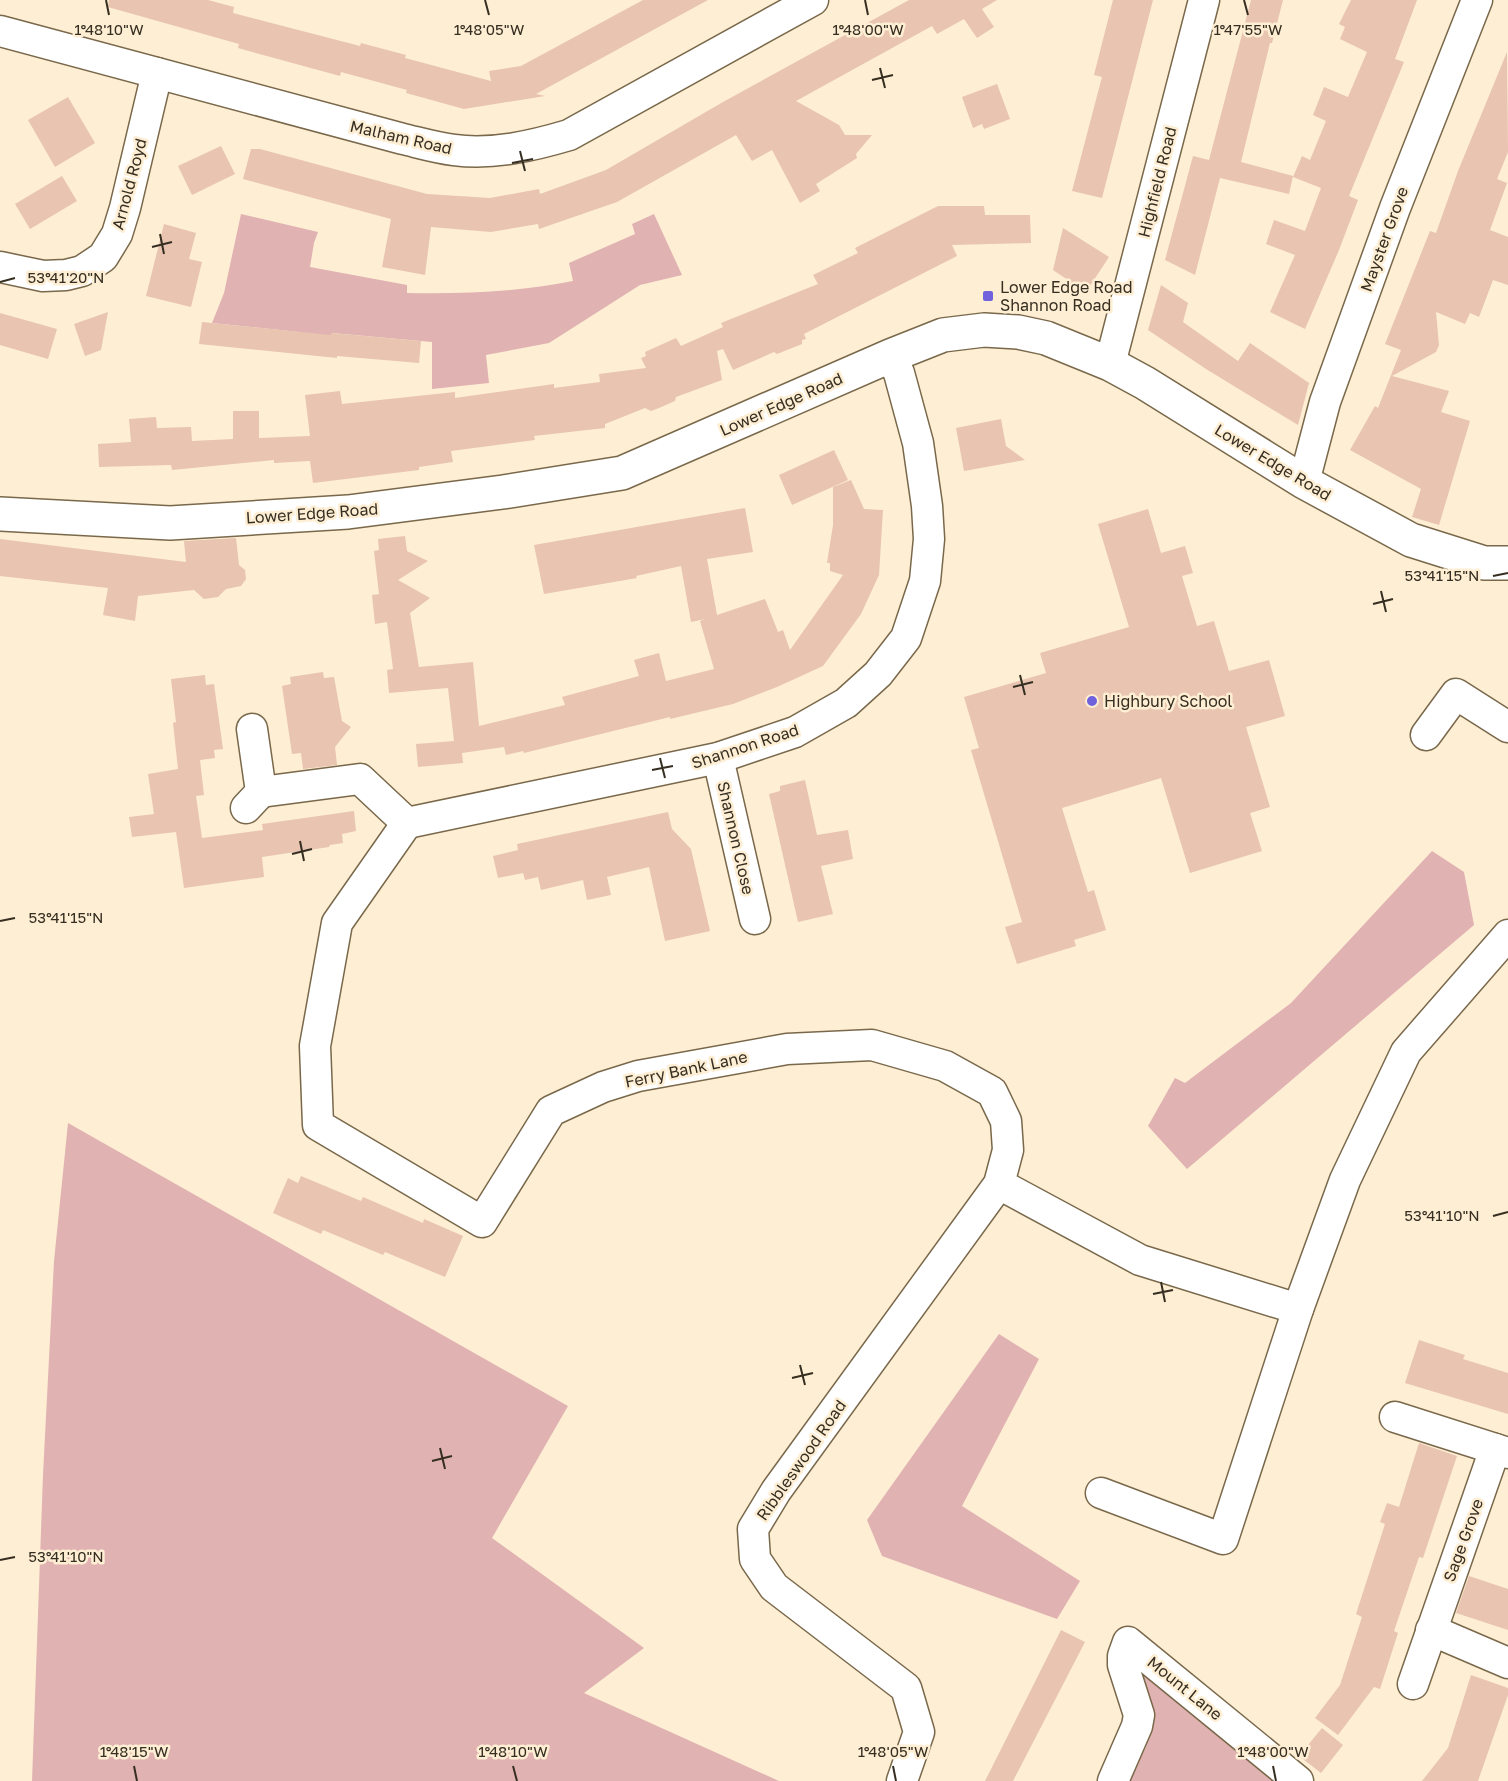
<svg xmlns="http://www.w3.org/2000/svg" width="1508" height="1781" viewBox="0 0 1508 1781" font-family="'Golos Text',sans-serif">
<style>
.green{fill:#e1b2b2}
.building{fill:#e8c4b1}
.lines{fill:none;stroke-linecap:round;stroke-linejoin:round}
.minor-casing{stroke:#79684a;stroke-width:33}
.tertiary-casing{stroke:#79684a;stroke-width:36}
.minor{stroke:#fff;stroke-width:30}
.tertiary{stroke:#fff;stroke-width:33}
.ticks{fill:none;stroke:#352e21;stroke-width:2}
.poi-dot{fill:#6f62dc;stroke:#feeed4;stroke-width:2}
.labels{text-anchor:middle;stroke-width:5;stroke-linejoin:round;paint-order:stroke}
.street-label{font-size:16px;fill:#352e21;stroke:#feeed4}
.poi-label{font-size:16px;fill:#352e21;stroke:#feeed4;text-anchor:start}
.ticks-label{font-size:15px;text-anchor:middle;fill:#352e21;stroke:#feeed4;stroke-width:5;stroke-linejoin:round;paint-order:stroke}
</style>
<rect width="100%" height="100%" fill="#feeed4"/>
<g class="green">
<path d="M241 214 318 232 314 243 310 267 407 285V293C464 294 517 292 573 281L569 263 635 234 632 224 654 214 682 275 640 285 549 343 486 355 489 383 432 389V342L332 333 330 351 299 332 212 323 224 293Z"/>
<polygon points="1432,851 1464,872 1474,925 1187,1169 1148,1126 1175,1078 1185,1083 1291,1003"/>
<polygon points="68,1123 568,1406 492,1538 644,1648 584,1693 779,1781 32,1781 43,1475 54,1261"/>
<polygon points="999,1334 1039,1359 962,1506 1080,1581 1057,1619 882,1556 867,1520"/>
<polygon points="1137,1666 1280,1781 1127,1781 1146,1747 1151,1720"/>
</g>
<g class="building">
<polygon points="109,0 208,0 234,7 233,13 360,46 361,43 406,55 405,58 491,81 489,71 521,66 643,0 708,0 536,94 545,96 464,109 406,93 407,90 341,72 340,76 238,48 239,44 108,7"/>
<polygon points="909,0 997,0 982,9 994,27 977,38 964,19 937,34 932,26 796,101 839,125 845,135 872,135 856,154 857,158 816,184 820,191 800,203 772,150 752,161 736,135 617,202 539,229 538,224 491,232 431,227 425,275 382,267 391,219 243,179 251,149 260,149 427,194 490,198 539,189 540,194 606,170 723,102"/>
<polygon points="1113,0 1153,0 1102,198 1072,191 1102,77 1094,75"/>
<polygon points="1251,0 1283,0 1272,43 1270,43 1241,162 1293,176 1289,194 1220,178 1195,275 1165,260 1193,156 1209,160"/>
<polygon points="1351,0 1417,0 1395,59 1404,62 1349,196 1358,200 1339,250 1305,329 1270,312 1295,255 1266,244 1274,220 1305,231 1321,188 1293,177 1302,156 1310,160 1326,121 1313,115 1324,87 1348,97 1367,52 1340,39 1345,27 1339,24"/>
<polygon points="1507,52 1508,152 1497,179 1507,183 1490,230 1508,237 1508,285 1493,280 1479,317 1470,313 1465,324 1436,312 1439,345 1436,352 1392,376 1449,391 1441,412 1470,421 1439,525 1412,517 1421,489 1350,450 1375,406 1378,408 1401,350 1385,344 1430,231 1436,233 1458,171"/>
<polygon points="997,84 1010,119 984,129 982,124 973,128 962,97"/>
<polygon points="68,97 95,143 55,167 28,120"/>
<polygon points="221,146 235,174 192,195 178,166"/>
<polygon points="62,176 77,201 30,229 15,204"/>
<polygon points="938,206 984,206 985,215 1030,215 1031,243 952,245 957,256 804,334 806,339 802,340 802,344 777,354 774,352 733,370 723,349 717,351 722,380 676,397 675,401 659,408 651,411 645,408 605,424 605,428 534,436 535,440 451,451 453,462 419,467 419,470 313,483 310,461 274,463 274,460 172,470 171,465 99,467 98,444 131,442 129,419 156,417 157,428 191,427 192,441 233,439 233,411 259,411 259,438 310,436 305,395 340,391 342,404 455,392 455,398 554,384 554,388 600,382 599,374 646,368 641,358 646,356 645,352 676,338 681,346 723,327 721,323 818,284 813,275 858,253 855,248"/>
<polygon points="164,224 196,233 189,259 202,262 191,307 146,296"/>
<polygon points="1063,228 1109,257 1086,292 1053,270"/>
<polygon points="1161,285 1188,303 1183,322 1238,361 1250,343 1309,383 1298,425 1206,369 1148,330"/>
<polygon points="108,312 101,350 85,356 74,324"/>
<polygon points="0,313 57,329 48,359 0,345"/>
<polygon points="202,322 331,335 331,333 421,341 419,363 337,356 337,358 199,344"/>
<polygon points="1001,419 1006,446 1025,460 964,471 956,428"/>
<polygon points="834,450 848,480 792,505 779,475"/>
<polygon points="851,480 864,509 883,510 879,575 861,614 823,666 777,687 733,704 670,719 670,717 524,753 523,751 506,755 504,747 462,753 463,763 418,767 416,744 454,741 448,688 389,693 387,670 393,669 387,622 375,624 372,595 379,594 374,551 379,550 378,539 405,536 407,551 428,561 398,580 430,598 410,613 419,667 473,662 479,726 565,705 562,697 639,676 634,660 659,653 666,681 714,669 700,621 705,619 691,622 681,566 636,576 637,578 544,594 534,545 745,508 753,552 707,559 717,615 765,599 778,632 783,630 790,650 843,575 830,571 830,563 827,563 833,525 833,487"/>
<polygon points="1148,509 1161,553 1185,546 1193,573 1182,576 1197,626 1214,621 1229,671 1269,660 1285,716 1246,727 1270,807 1250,813 1262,851 1190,873 1161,778 1062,808 1088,892 1094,890 1106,930 1074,940 1076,946 1017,964 1005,927 1022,922 971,750 979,748 964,697 1046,673 1040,653 1129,627 1098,524"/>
<polygon points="236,538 239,565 245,570 246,579 241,586 226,589 218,597 204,599 194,590 138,596 135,621 103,615 108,588 0,576 0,539 186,562 184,541"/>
<polygon points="323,672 324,678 334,677 342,721 351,727 335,747 337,765 303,769 301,753 292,754 282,686 291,684 290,677"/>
<polygon points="205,675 206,685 214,684 223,749 214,750 215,758 200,760 204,795 196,796 202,838 263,830 262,824 354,811 356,831 342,834 343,843 330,845 329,847 262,857 264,877 184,888 176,832 132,837 129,817 154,814 148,774 178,769 173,723 176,722 171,679"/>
<polygon points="805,780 817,835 848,830 853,859 821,866 833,914 798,922 769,794 780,791 780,786"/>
<polygon points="668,812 672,829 691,849 710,931 665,941 649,867 607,877 611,895 587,900 583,880 541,890 538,877 525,880 523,873 498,878 493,856 518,850 517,844"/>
<polygon points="301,1176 361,1201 363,1197 423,1223 424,1219 463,1236 445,1277 385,1252 383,1255 323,1230 321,1234 273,1213 288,1178 298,1183"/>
<polygon points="1419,1340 1465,1355 1463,1359 1508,1373 1508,1414 1405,1383"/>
<polygon points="1419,1443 1457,1456 1423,1558 1419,1557 1394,1631 1398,1633 1380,1689 1374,1687 1338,1735 1315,1718 1340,1685 1362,1617 1356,1614 1385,1524 1380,1522 1387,1503 1399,1507"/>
<polygon points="1469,1576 1508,1589 1508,1630 1456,1613"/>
<polygon points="1061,1630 1085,1642 1013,1781 985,1781"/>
<polygon points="1471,1675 1508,1688 1508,1695 1478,1781 1422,1781 1448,1748"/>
<polygon points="1322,1728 1343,1745 1321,1773 1299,1756"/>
</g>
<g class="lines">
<defs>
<g id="minor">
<path d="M0 31 403 139C420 143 437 148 454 150 493 155 532 146 569 135L813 0"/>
<polyline points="0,267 43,276 66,275 82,271 103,257 117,234 125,208 157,73"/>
<polyline points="1110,364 1204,0"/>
<polyline points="1304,482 1325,402 1395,208 1477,0"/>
<polyline points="1426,735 1456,694 1508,727"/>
<polyline points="718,758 755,919"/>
<polyline points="261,792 360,779 407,823"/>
<polyline points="246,808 261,792 252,729"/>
<polyline points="407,823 337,923 315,1046 318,1125 482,1222 551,1111 603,1087 638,1076 787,1049 872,1045 945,1066 992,1092 1006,1121 1008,1150 999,1184 776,1491 753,1529 755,1559 774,1587 906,1688 919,1732 902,1781"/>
<polyline points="407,823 718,758 795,732 846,703 878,674 906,638 925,581 929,539 927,506 918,443 899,373 890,356"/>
<polyline points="999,1184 1140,1260 1298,1309"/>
<polyline points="1395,1417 1508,1453"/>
<polyline points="1101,1493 1223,1539 1298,1309 1345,1180 1406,1052 1508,935"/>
<polyline points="1431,1630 1508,1663"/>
<polyline points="1413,1684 1495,1449"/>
<polyline points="1113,1781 1137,1726 1139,1715 1123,1665 1123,1656 1128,1642 1298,1781"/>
</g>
<polyline id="tertiary" points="0,514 170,523 348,512 503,492 622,473 890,356 943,335 984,330 1018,332 1046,338 1110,364 1145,383 1304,482 1411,540 1484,563 1508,563"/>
</defs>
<use href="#minor" class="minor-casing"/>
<use href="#tertiary" class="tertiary-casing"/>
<use href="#minor" class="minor"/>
<use href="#tertiary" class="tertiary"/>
</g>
<path class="ticks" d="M106 0 109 15M485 0 489 15M865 0 868 15M1244 0 1248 15M880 68 885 88M872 80 893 75M520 151 525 171M512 163 533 159M160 234 164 254M152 247 172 242M0 282 15 278M1493 576 1508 573M1381 591 1386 612M1373 604 1393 599M1020 675 1025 695M1013 687 1033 682M660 758 665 778M652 770 673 766M300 841 304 861M292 854 312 849M0 921 15 918M1493 1216 1508 1212M1161 1282 1165 1302M1153 1294 1173 1290M800 1365 805 1385M792 1378 813 1373M440 1448 445 1469M432 1461 452 1456M0 1560 15 1557M134 1766 137 1781M513 1766 517 1781M893 1766 896 1781M1273 1766 1276 1781"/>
<g class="poi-dot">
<rect x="982" y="290" width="12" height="12" rx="3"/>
<circle cx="1092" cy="701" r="6"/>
</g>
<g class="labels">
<g class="street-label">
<text transform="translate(401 137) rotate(13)" y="6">Malham Road</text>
<text transform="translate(1157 182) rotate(-76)" y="6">Highfield Road</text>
<text transform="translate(129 184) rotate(-75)" y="6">Arnold Royd</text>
<text transform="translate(1384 239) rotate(-70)" y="6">Mayster Grove</text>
<text transform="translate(781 404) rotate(-24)" y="6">Lower Edge Road</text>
<text transform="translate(1273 462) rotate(31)" y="6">Lower Edge Road</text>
<text transform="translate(312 513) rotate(-4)" y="6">Lower Edge Road</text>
<text transform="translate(745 746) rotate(-18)" y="6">Shannon Road</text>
<text transform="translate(736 838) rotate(77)" y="6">Shannon Close</text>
<text transform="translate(686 1069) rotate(-12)" y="6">Ferry Bank Lane</text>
<text transform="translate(801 1460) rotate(-55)" y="6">Ribbleswood Road</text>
<text transform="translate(1463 1540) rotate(-70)" y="6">Sage Grove</text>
<text transform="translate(1185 1688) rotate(39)" y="6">Mount Lane</text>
</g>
<g class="poi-label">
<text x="1000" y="293">Lower Edge Road<tspan x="1000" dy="18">Shannon Road</tspan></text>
<text x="1104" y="707">Highbury School</text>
</g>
</g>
<g class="ticks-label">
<text x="109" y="35">1°48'10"W</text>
<text x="489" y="35">1°48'05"W</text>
<text x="868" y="35">1°48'00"W</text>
<text x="1248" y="35">1°47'55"W</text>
<text x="66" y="283">53°41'20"N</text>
<text x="1442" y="581">53°41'15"N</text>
<text x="66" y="923">53°41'15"N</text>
<text x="1442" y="1221">53°41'10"N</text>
<text x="66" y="1562">53°41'10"N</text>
<text x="134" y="1757">1°48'15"W</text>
<text x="513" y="1757">1°48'10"W</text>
<text x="893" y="1757">1°48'05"W</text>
<text x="1273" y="1757">1°48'00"W</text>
</g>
</svg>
